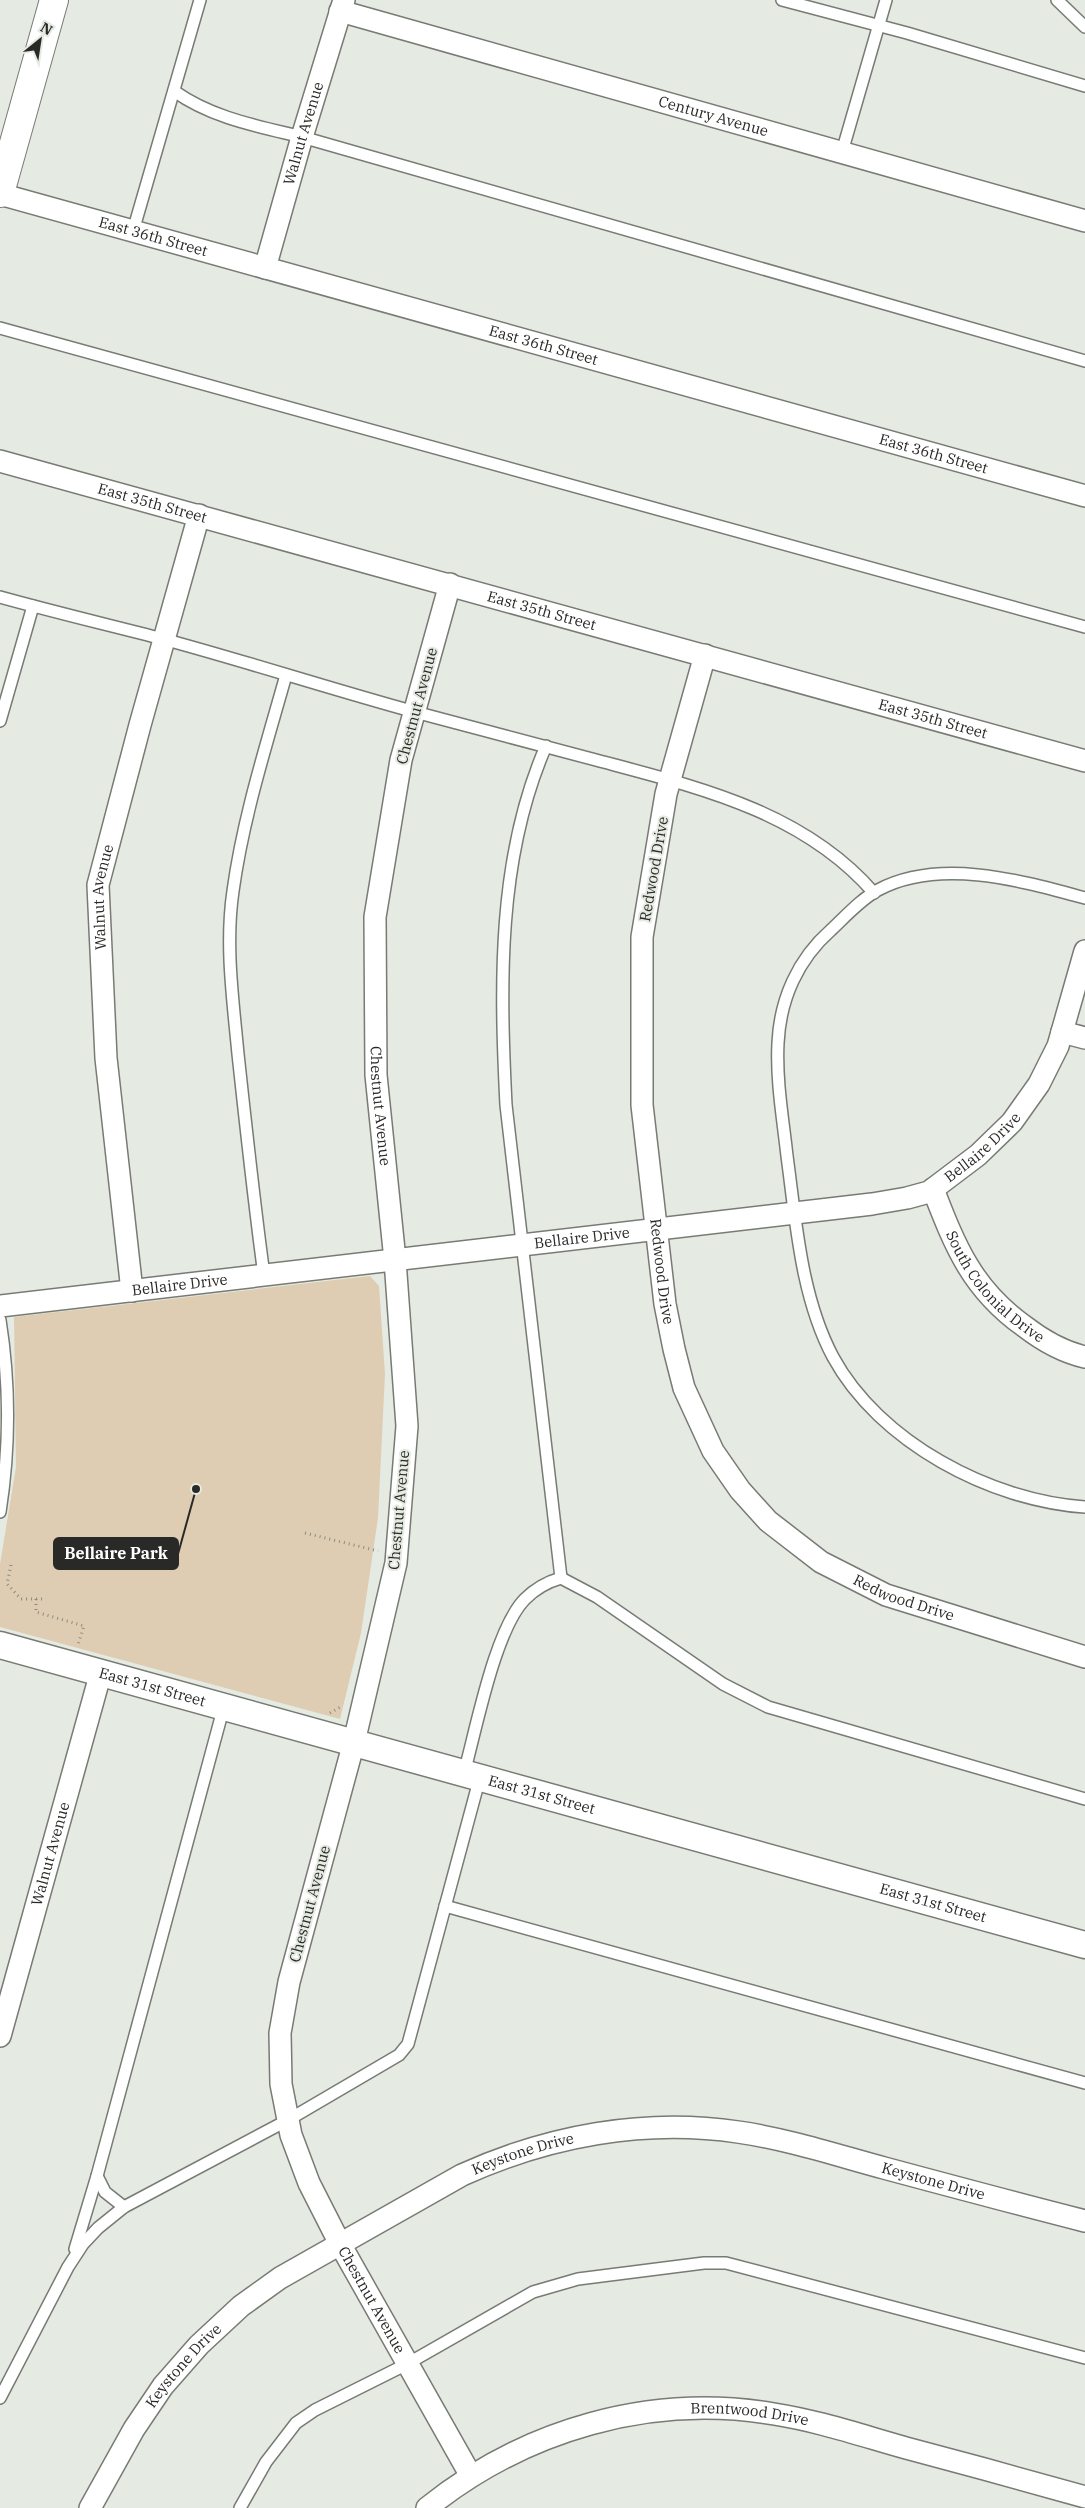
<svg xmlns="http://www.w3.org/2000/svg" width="1085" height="2508" viewBox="0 0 1085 2508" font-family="'IBM Plex Serif',serif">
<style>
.green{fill:#dfcdb3}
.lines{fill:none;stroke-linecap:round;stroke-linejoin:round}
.service-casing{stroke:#777b74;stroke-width:14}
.minor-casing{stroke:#777b74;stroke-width:24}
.tertiary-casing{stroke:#777b74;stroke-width:29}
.secondary-casing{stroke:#777b74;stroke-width:30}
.path{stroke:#888b85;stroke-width:3;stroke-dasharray:1 4;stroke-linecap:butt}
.service{stroke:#fff;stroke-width:11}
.minor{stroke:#fff;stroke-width:21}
.tertiary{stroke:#fff;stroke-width:26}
.secondary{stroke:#fff;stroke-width:28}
.labels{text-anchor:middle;stroke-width:4;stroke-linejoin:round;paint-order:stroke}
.street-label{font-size:15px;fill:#292a27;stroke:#e5eae2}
.leader{fill:none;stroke:#292a27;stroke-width:2}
.callout-dot{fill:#292a27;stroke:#e5eae2;stroke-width:2}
.callout{fill:#292a27;stroke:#292a27;stroke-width:2}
.callout-label{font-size:16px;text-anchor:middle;font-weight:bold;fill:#fff}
</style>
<rect width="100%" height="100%" fill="#e5eae2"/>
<polygon class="green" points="370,1276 379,1286 385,1374 378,1518 361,1633 340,1719 0,1627 0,1564 16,1467 14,1317"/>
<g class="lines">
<defs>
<g id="service">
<polyline points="782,0 907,33 1085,86"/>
<polyline points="1057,0 1085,27"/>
<path d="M174 91C212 118 257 126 302 137L1085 361"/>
<polyline points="842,152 886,0"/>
<polyline points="133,231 200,0"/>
<polyline points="0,328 1085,627"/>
<path d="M0 597C54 612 109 625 163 639 248 662 331 689 415 712 475 728 536 744 596 760 697 787 803 811 874 893"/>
<polyline points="0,721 33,606"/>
<path d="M546 746C497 858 500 985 506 1105L561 1578"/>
<path d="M1085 898C1022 881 940 857 878 890 861 899 845 917 831 930 798 959 780 999 778 1043 776 1081 783 1119 787 1156 796 1222 801 1297 833 1357 879 1442 991 1501 1085 1507"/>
<path d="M264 1275C254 1202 246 1128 238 1054 233 1000 225 945 233 891 243 818 266 746 286 675"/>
<path d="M0 1320C10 1383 10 1448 0 1512"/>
<path d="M464 1773C476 1730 495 1629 525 1599 535 1589 547 1582 561 1578L597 1597 723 1684 768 1707 1085 1799"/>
<polyline points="445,1906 1085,2083"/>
<polyline points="97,2176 105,2192 124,2207"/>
<polyline points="75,2249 97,2176 224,1706"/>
<polyline points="0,2398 68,2267 83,2244 98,2228 124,2207 288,2120 399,2055 408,2044 480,1777"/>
<polyline points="240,2508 266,2462 296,2423 315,2410 407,2364 533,2292 578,2279 704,2263 726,2263 1085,2358"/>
</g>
<g id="minor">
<path id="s1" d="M340 11 1085 221"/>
<path id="s2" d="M0 194 1085 496"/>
<path id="s3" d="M265 268 302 137 344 0"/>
<path id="s4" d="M0 461 1085 761"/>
<path id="s5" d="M450 584 401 760 375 917 376 1075 395 1260 407 1426 396 1563 354 1742 289 1982 280 2033 281 2084 291 2135 309 2183 340 2244 471 2476"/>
<path id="s6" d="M705 655 666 794 642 937V1105L665 1304 674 1349 684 1388 713 1451 740 1490 768 1521 821 1562 886 1595 1085 1657"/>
<polyline points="1062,1032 1085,1038"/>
<path id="s7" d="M933 1189C955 1246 972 1289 1024 1326 1042 1340 1063 1352 1085 1357"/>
<path id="s8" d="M132 1291 106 1058 98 885 140 725 199 515"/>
<path id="s9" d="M0 1306 872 1204 907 1198 929 1192 978 1155 1012 1122 1039 1084 1058 1046 1085 951"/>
<path id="s10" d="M0 2036 101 1672"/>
<path id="s11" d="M90 2508 134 2429 163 2386 199 2345 241 2306 280 2278 462 2175C548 2136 644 2118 738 2132 787 2139 836 2155 884 2168 951 2186 1018 2204 1085 2221"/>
<path id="s12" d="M427 2508C524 2430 650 2393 774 2414 819 2421 863 2436 906 2448 966 2464 1025 2480 1085 2497"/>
</g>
<g id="tertiary">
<path id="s13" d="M0 1645 1085 1945"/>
</g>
<polyline id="secondary" points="0,193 54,0"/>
</defs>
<use href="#service" class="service-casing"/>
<use href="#minor" class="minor-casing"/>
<use href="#tertiary" class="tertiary-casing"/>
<use href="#secondary" class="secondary-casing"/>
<g class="path">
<polyline points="305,1533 378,1551"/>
<polyline points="11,1565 7,1584 21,1599 43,1599"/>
<polyline points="36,1599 36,1612 84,1626 78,1645"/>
<polyline points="330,1713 342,1706"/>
</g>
<use href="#service" class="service"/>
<use href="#minor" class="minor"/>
<use href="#tertiary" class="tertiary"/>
<use href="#secondary" class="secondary"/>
</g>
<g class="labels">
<g class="street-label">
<text dy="5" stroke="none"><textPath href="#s1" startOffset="388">Century Avenue</textPath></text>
<text dy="5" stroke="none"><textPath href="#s3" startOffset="140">Walnut Avenue</textPath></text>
<text dy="5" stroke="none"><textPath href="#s2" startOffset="159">East 36th Street</textPath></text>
<text dy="5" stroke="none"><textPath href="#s2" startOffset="564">East 36th Street</textPath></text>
<text dy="5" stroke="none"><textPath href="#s2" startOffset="969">East 36th Street</textPath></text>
<text dy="5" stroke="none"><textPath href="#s4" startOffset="158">East 35th Street</textPath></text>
<text dy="5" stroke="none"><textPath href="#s4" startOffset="562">East 35th Street</textPath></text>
<text transform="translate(417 706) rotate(-75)" y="5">Chestnut Avenue</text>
<text dy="5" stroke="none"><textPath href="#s4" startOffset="968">East 35th Street</textPath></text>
<text transform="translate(654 869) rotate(-80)" y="5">Redwood Drive</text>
<text dy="5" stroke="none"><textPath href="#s8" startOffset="396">Walnut Avenue</textPath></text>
<text dy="5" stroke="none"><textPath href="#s5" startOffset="531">Chestnut Avenue</textPath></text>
<text dy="5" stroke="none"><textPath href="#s9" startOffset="1006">Bellaire Drive</textPath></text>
<text dy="5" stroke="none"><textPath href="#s9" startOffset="586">Bellaire Drive</textPath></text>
<text dy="5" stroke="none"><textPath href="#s6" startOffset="625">Redwood Drive</textPath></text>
<text dy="5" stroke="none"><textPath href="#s7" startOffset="118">South Colonial Drive</textPath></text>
<text dy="5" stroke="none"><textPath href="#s9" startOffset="181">Bellaire Drive</textPath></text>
<text transform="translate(399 1510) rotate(-85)" y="5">Chestnut Avenue</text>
<text dy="5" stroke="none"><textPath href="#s6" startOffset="1060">Redwood Drive</textPath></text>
<text dy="5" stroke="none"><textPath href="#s13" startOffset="158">East 31st Street</textPath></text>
<text dy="5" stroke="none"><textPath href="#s13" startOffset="562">East 31st Street</textPath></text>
<text dy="5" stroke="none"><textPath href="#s10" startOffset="189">Walnut Avenue</textPath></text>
<text dy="5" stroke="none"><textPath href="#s13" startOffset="968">East 31st Street</textPath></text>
<text transform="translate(310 1904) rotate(-75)" y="5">Chestnut Avenue</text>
<text dy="5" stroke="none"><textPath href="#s11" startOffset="576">Keystone Drive</textPath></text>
<text dy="5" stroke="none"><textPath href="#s11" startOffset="996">Keystone Drive</textPath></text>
<text dy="5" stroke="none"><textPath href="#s5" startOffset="1761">Chestnut Avenue</textPath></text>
<text dy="5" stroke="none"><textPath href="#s11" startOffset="171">Keystone Drive</textPath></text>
<text dy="5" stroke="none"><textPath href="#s12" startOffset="346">Brentwood Drive</textPath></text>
</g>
</g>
<path class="leader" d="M196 1489L178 1554"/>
<circle class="callout-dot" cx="196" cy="1489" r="5"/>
<rect class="callout" x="54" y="1538" width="124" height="31" rx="5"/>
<g class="callout-label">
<text x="116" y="1559">Bellaire Park</text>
</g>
<g transform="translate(40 40) rotate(30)" stroke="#e5eae2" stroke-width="4" paint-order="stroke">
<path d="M0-4L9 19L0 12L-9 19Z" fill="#292a27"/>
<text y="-8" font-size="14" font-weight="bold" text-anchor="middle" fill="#292a27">N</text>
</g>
</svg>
